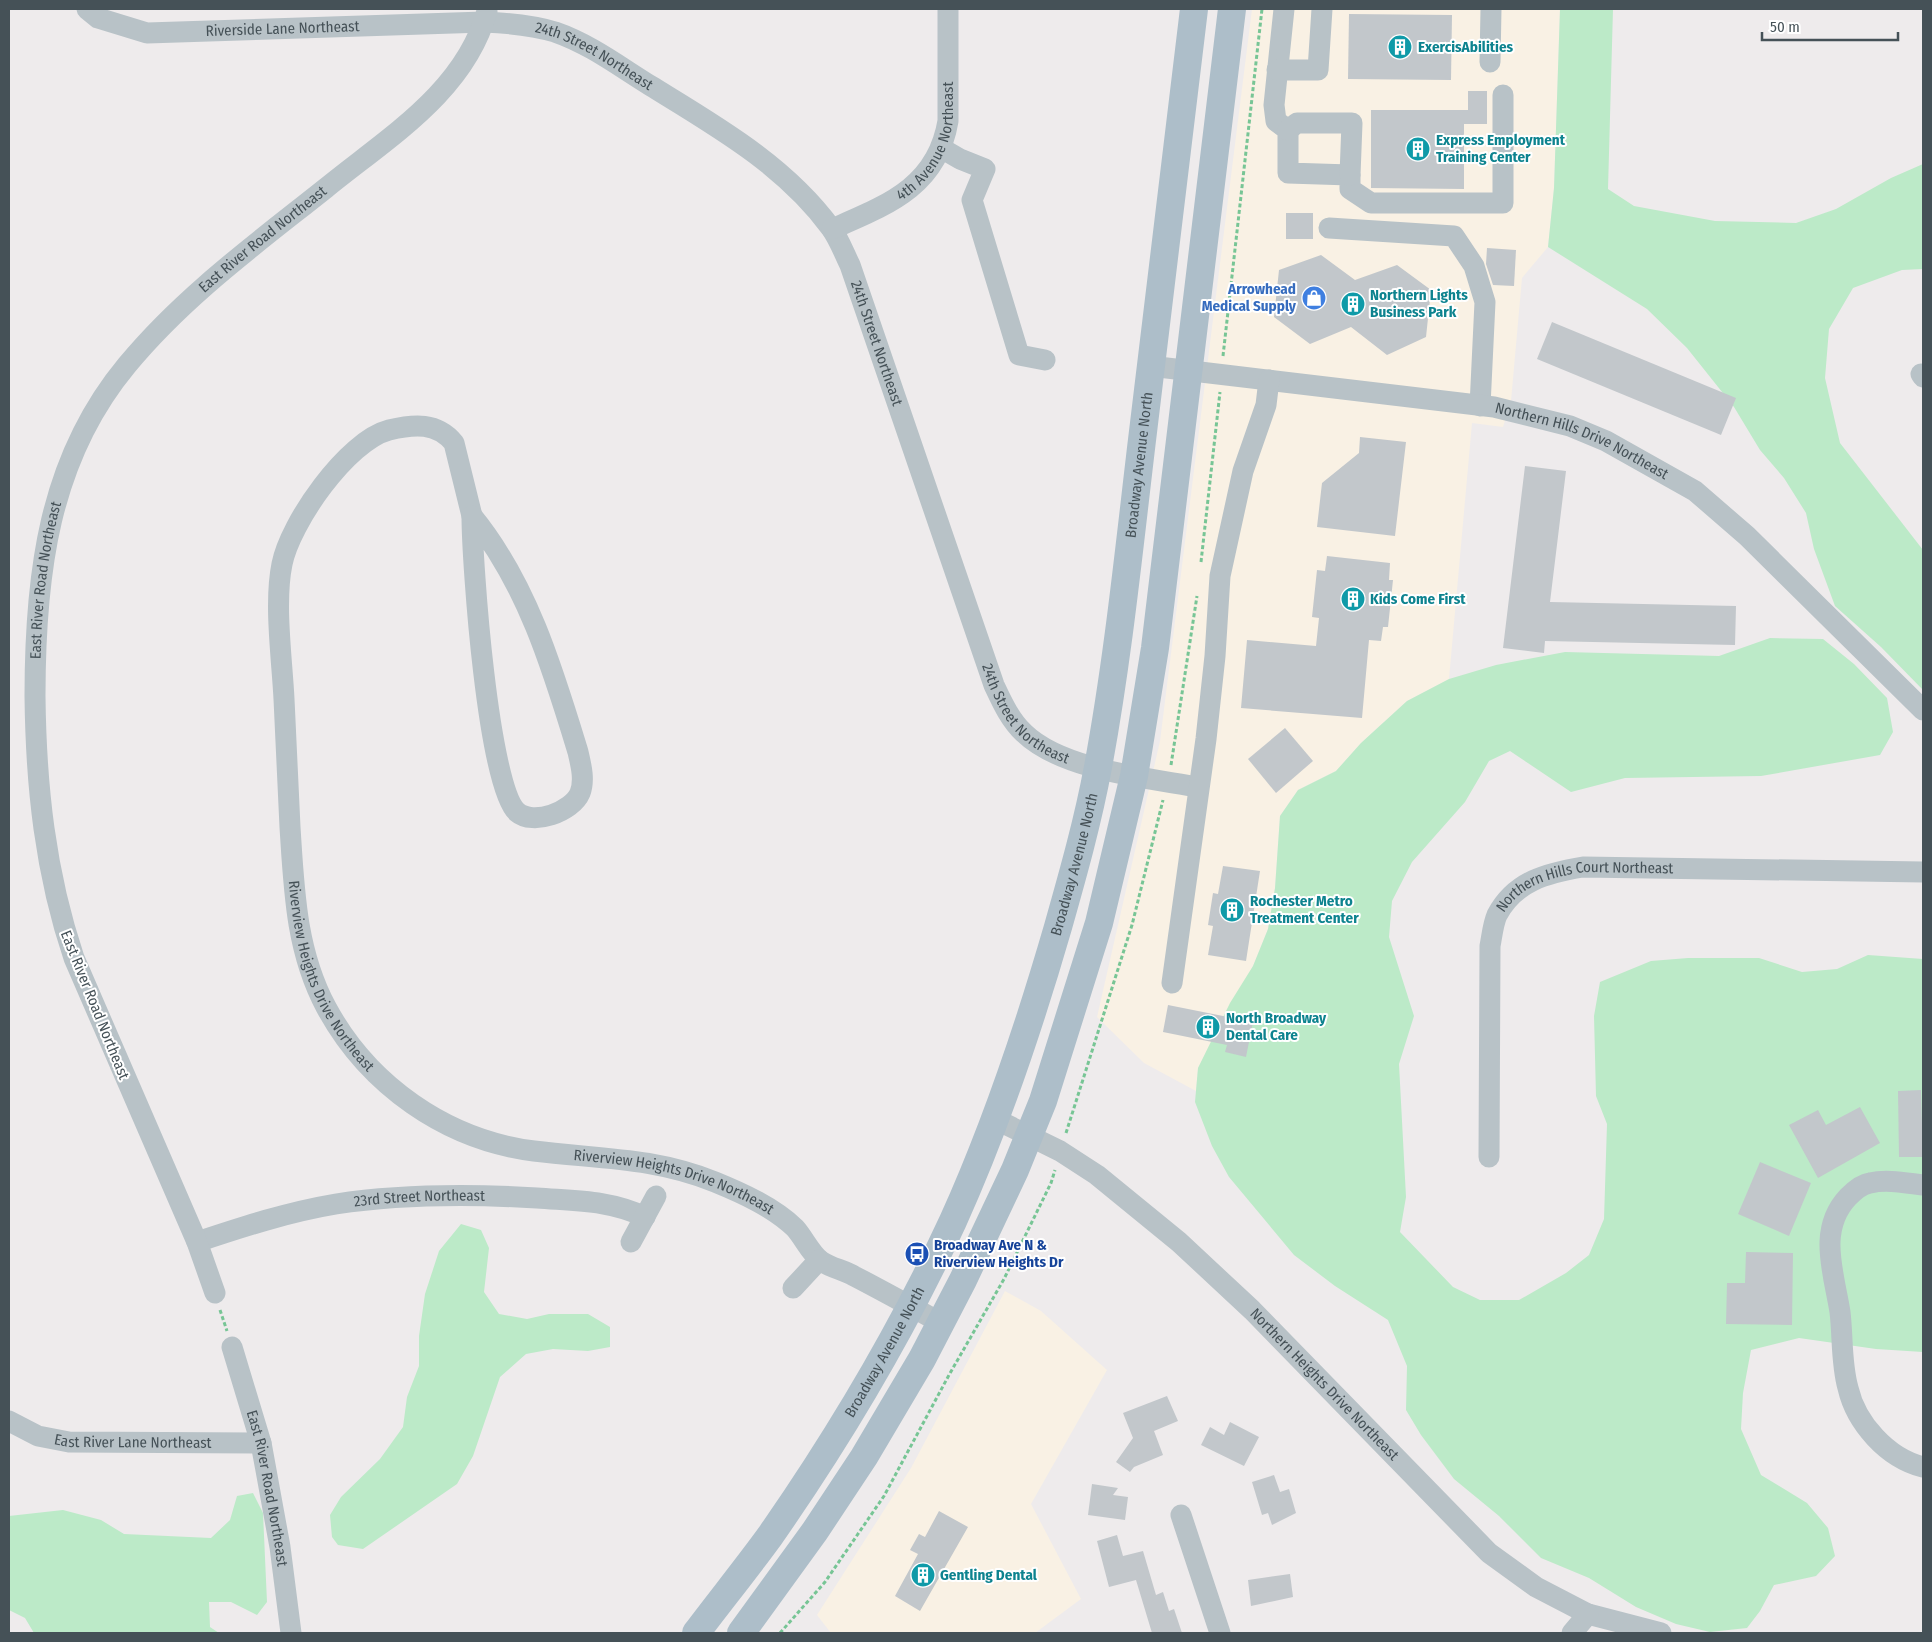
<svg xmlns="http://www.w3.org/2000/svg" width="1932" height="1642" viewBox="0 0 1932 1642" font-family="'Fira Sans Condensed',sans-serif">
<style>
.commercial{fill:#f9f1e4}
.green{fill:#bceac8}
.building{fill:#c2c7cb}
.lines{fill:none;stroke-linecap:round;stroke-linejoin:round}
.path{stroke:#77c595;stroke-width:3;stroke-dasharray:4 2.5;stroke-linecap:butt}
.minor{stroke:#b8c2c7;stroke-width:21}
.major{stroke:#adbec9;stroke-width:28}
.labels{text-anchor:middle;stroke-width:4;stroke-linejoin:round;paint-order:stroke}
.street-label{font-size:15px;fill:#455157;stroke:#fff}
.culture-label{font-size:15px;font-weight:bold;fill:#0d838f;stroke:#fff;text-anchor:start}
.shop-label{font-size:15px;font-weight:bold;fill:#366cbe;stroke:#fff;text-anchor:end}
.transit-label{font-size:15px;font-weight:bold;fill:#164399;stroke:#fff;text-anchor:start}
</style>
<rect width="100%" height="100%" fill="#eeebec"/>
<g class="commercial">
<polygon points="1252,9 1560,9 1554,188 1548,247 1522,278 1511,401 1503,427 1472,423 1449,679 1407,701 1361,743 1336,771 1298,790 1280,816 1275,888 1268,929 1253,966 1198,1068 1196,1091 1144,1063 1097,1017 1160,741"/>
<polygon points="1005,1291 1041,1311 1107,1370 1031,1504 1081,1599 1035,1633 831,1633 817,1615 911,1468"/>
</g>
<g class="green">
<polygon points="1560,9 1613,9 1608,189 1634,206 1715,221 1796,223 1836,209 1891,178 1923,164 1923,269 1902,270 1853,288 1829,329 1825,378 1840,443 1923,550 1923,690 1881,647 1835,606 1814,549 1806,513 1784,478 1760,450 1734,407 1687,348 1647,309 1548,247 1554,188"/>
<polygon points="1770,638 1823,639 1854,664 1887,698 1893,732 1880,755 1761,776 1625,778 1571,792 1510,751 1489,761 1465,802 1412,862 1392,901 1389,937 1414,1016 1399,1064 1406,1197 1400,1232 1453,1287 1480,1300 1519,1300 1566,1273 1589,1255 1604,1219 1607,1124 1596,1096 1594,1016 1600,982 1651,961 1688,958 1759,958 1802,972 1837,969 1868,955 1923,959 1923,1352 1876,1349 1799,1338 1751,1350 1743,1393 1741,1429 1761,1475 1807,1503 1828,1528 1835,1556 1816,1576 1774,1585 1760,1611 1747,1628 1710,1632 1676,1624 1636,1607 1589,1578 1541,1558 1499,1516 1454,1479 1421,1435 1406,1410 1407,1366 1388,1320 1335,1286 1294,1255 1229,1177 1212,1146 1195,1102 1198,1068 1230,1003 1253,966 1268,929 1275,888 1280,816 1298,790 1336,771 1361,743 1407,701 1449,679 1496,665 1565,652 1719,656"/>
<polygon points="461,1224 481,1230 489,1248 484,1292 499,1314 527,1319 549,1314 588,1314 610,1327 610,1347 588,1351 553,1349 526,1354 500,1377 473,1456 457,1484 363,1549 338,1545 332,1537 330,1515 341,1497 380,1459 403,1427 407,1397 419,1366 419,1336 425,1294 439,1251"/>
<polygon points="253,1493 263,1513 267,1602 257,1615 231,1602 209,1602 210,1627 219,1633 34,1633 25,1618 9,1610 9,1516 63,1510 101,1520 124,1534 211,1538 230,1520 237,1496"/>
</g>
<g class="building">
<polygon points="1349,14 1452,15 1451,80 1348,79"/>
<polygon points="1468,91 1487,91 1487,124 1464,124 1464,189 1371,188 1371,110 1468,110"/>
<rect x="1286" y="213" width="27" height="26"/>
<polygon points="1487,248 1516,250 1514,286 1493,285 1486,264"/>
<polygon points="1321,255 1355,280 1397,265 1431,290 1426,337 1387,355 1351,327 1310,344 1274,317 1279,270"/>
<polygon points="1552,322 1736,398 1721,435 1537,359"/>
<polygon points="1360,437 1406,442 1395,536 1317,527 1322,483 1359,453"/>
<polygon points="1525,466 1566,471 1550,602 1736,606 1735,645 1545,641 1544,653 1503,648"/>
<polygon points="1327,556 1390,563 1389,580 1393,580 1388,627 1383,627 1381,641 1369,640 1362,718 1241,708 1247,640 1316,646 1319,618 1312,617 1317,570 1325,571"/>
<polygon points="1285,728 1313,761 1276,793 1248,759"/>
<polygon points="1223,866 1260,871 1246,961 1208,955 1213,926 1208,925 1213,893 1218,894"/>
<polygon points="1168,1005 1253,1022 1246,1057 1225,1052 1227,1045 1163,1032"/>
<polygon points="1921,1090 1923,1157 1899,1157 1898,1091"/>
<polygon points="1860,1107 1880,1143 1818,1178 1789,1125 1818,1110 1826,1125"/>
<polygon points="1760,1162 1811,1183 1789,1236 1738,1214"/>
<polygon points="1746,1252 1793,1253 1792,1325 1726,1324 1727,1283 1745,1283"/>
<polygon points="1167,1396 1178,1421 1154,1431 1163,1455 1134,1467 1130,1472 1116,1462 1133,1438 1123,1413"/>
<polygon points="1230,1422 1259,1437 1244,1466 1201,1445 1210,1427 1224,1435"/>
<polygon points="1274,1475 1280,1492 1289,1489 1296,1513 1272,1525 1268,1513 1262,1515 1252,1482"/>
<polygon points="1092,1484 1118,1488 1113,1495 1128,1497 1125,1520 1088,1515"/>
<polygon points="939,1511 968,1527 920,1611 895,1596 918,1554 910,1550 919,1534 925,1537"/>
<polygon points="1117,1535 1123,1556 1143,1551 1156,1595 1163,1592 1169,1611 1174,1609 1182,1633 1152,1633 1136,1580 1109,1587 1097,1541"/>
<polygon points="1290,1574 1293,1597 1251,1606 1248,1580"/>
</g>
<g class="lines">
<g class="path">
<polyline points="1223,356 1262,9"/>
<polyline points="1201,562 1220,392"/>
<polyline points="1171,765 1197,596"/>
<polyline points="1066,1133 1132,925 1163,800"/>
<polyline points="220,1310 227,1331"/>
<polyline points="780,1633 825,1582 884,1496 949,1375 1004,1279 1051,1183 1055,1170"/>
</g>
<g class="minor">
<path id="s1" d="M87 9 98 18 147 33 484 22C508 23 532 25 555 32 590 44 620 67 651 86 716 126 785 165 831 228 839 239 844 253 850 265L994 685C1002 702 1010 720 1024 733 1062 770 1148 778 1198 787"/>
<polyline points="1284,9 1274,105 1276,121 1288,130 1288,173 1350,175 1350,189 1371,203 1503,203 1503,95"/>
<polyline points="1490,62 1491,9"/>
<polyline points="1277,70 1318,70 1322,9"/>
<polyline points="1288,130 1297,123 1352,123 1350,175"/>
<polyline points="941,148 960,159 985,169 972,200 1019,355 1045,360"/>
<polyline points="1329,228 1454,236 1474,266 1485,302 1480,406"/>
<path id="s2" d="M832 229C887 205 937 187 948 121V9"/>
<path id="s3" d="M1150 366 1494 407 1570 426 1606 441 1695 491 1747 536 1923 710"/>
<polyline points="1921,374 1923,377"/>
<path id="s4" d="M472 516 454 443C437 422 414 424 389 430 347 441 290 523 282 564 274 603 282 659 284 699 286 742 288 785 290 827 294 890 296 951 326 1007 368 1085 446 1140 534 1151 598 1159 653 1157 715 1182 742 1193 773 1207 795 1228 804 1238 811 1254 821 1261 831 1268 844 1270 854 1276 883 1291 912 1307 941 1323"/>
<path d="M472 516C527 583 553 670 578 752 581 765 585 780 580 793 572 812 533 826 517 812 488 786 472 562 472 516Z"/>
<polyline points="1172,983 1206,739 1215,656 1220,576 1243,471 1266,405 1269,380"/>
<path id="s5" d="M995 1119 1060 1151 1097 1175 1179 1242 1252 1310 1489 1553 1536 1587 1588 1614 1661 1633"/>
<path id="s6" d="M1489 1157 1490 946C1492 936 1493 924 1497 915 1515 881 1547 873 1583 867L1923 872"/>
<path d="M1923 1185C1906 1183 1887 1179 1870 1183 1862 1184 1854 1191 1848 1197 1817 1230 1834 1273 1840 1312 1843 1337 1841 1363 1848 1388 1856 1423 1887 1458 1923 1467"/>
<path id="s7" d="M197 1242C242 1227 288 1212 336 1204 402 1194 471 1194 537 1198 575 1201 610 1200 645 1217"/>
<polyline points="631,1242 656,1196"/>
<polyline points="793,1288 819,1260"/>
<path id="s8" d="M215 1293 197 1242 74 958C45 872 36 786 35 696 35 576 48 460 127 365 184 296 257 243 326 188 387 138 465 92 487 11"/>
<path id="s9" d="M232 1347 261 1443 280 1547 291 1633"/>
<path id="s10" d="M9 1421 38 1436 69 1442 261 1443"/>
<polyline points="1181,1515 1220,1633"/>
<polyline points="1572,1633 1588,1614"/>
</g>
<g class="major">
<path id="s11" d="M696 1633C720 1601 746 1569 770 1536 839 1437 902 1331 953 1221 996 1126 1029 1027 1058 927 1073 874 1088 821 1098 767 1118 659 1129 549 1142 440 1159 296 1176 152 1194 9"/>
<polyline points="741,1633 815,1531 864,1457 922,1359 963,1280 1015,1170 1043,1101 1099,923 1134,776 1155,648 1232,9"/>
</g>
</g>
<defs>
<symbol id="building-disc" viewBox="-11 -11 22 22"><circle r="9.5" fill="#0f9aa8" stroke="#fff"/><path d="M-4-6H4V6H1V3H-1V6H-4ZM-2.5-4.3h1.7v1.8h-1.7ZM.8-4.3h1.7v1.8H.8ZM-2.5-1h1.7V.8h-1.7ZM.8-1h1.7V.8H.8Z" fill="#fff"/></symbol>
<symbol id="shop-disc" viewBox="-11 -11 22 22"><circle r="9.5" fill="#3f7fe0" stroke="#fff"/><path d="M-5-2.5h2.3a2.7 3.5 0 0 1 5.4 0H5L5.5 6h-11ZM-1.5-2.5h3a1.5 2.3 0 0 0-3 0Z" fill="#fff"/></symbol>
<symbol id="bus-disc" viewBox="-11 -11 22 22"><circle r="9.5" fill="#1a4fb4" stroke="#fff"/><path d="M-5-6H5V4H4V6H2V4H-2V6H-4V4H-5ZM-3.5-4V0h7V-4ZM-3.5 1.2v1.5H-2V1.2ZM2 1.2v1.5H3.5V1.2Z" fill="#fff"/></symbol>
</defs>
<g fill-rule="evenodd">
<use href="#building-disc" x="1386" y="33" width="28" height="28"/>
<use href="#building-disc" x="1404" y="135" width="28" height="28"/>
<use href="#shop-disc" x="1300" y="284" width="28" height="28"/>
<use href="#building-disc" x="1339" y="290" width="28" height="28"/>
<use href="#building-disc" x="1339" y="585" width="28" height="28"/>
<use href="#building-disc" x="1218" y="896" width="28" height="28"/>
<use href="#building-disc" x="1194" y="1013" width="28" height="28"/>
<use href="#bus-disc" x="903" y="1240" width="28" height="28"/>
<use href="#building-disc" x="909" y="1561" width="28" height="28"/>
</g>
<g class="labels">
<g class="street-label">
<text dy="5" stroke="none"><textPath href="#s1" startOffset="201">Riverside Lane Northeast</textPath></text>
<text dy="5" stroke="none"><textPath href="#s1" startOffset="520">24th Street Northeast</textPath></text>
<text dy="5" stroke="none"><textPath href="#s2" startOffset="140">4th Avenue Northeast</textPath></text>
<text dy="5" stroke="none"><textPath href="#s8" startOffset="1166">East River Road Northeast</textPath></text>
<text dy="5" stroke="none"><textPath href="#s1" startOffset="940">24th Street Northeast</textPath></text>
<text dy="5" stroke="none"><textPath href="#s3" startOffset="441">Northern Hills Drive Northeast</textPath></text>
<text dy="5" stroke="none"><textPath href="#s11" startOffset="1269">Broadway Avenue North</textPath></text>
<text dy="5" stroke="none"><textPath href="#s8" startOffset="746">East River Road Northeast</textPath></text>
<text dy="5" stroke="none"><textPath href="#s1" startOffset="1345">24th Street Northeast</textPath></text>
<text dy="5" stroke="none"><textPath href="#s11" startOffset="864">Broadway Avenue North</textPath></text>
<text dy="5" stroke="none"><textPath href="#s6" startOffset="342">Northern Hills Court Northeast</textPath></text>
<text dy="5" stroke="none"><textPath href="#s4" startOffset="744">Riverview Heights Drive Northeast</textPath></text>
<text transform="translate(95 1005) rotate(68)" y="5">East River Road Northeast</text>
<text dy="5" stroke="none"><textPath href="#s4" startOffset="1178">Riverview Heights Drive Northeast</textPath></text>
<text dy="5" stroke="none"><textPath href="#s7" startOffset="228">23rd Street Northeast</textPath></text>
<text dy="5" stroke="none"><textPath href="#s11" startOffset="339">Broadway Avenue North</textPath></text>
<text dy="5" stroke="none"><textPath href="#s5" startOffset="426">Northern Heights Drive Northeast</textPath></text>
<text dy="5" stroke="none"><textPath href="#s10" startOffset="128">East River Lane Northeast</textPath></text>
<text dy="5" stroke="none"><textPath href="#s9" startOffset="146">East River Road Northeast</textPath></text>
</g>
<g class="culture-label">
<text x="1418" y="52">ExercisAbilities</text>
<text x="1436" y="145">Express Employment<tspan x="1436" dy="17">Training Center</tspan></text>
<text x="1370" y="300">Northern Lights<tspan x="1370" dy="17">Business Park</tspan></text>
<text x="1370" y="604">Kids Come First</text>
<text x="1250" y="906">Rochester Metro<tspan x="1250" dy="17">Treatment Center</tspan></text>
<text x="1226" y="1023">North Broadway<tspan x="1226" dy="17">Dental Care</tspan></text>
<text x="940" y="1580">Gentling Dental</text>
</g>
<g class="shop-label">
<text x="1296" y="294">Arrowhead<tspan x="1296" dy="17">Medical Supply</tspan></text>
</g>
<g class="transit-label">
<text x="934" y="1250">Broadway Ave N &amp;<tspan x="934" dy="17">Riverview Heights Dr</tspan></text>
</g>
</g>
<rect width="1932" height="1642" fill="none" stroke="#455157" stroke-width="20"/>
<path d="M1762 32v8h136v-8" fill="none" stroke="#455157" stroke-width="2.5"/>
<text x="1770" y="32" font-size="15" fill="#455157" stroke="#ffffff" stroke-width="4" paint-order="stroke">50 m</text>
</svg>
